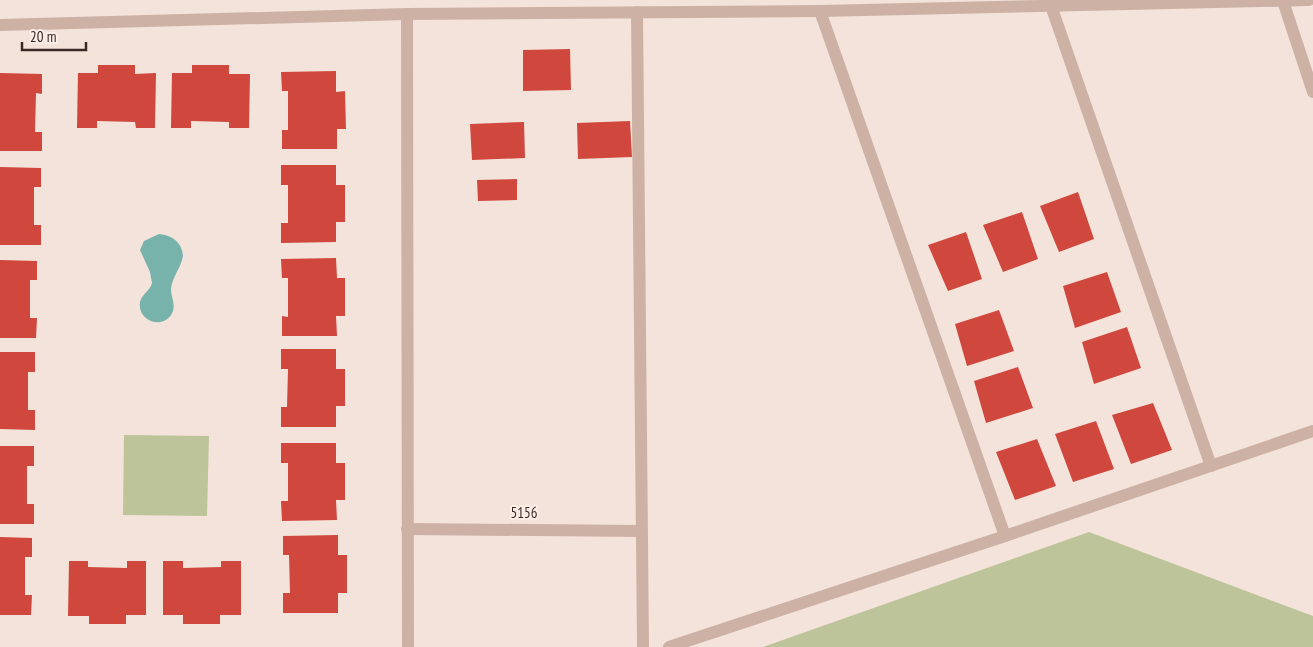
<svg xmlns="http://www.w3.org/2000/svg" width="1313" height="647" viewBox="0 0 1313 647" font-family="'PT Sans Narrow',sans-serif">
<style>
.green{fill:#bdc499}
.water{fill:#77b3ab}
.building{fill:#cf473d}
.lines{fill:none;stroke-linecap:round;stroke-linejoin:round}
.minor{stroke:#cdb1a5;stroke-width:12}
.labels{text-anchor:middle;stroke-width:4;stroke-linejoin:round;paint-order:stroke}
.street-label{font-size:15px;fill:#382927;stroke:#fbeee7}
</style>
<rect width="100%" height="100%" fill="#f4e3da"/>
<g class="green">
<polygon points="124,435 209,436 207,516 123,515"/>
<polygon points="1089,532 1313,616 1313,647 763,647"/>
</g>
<path class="water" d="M159 234C172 235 182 242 183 256 181 268 172 277 171 289 171 298 177 306 171 315 161 330 137 320 140 302 142 294 150 291 152 283L150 272 140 250 144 241Z"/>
<g class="building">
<polygon points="570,49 571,90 523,91 523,50"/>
<polygon points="98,65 135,65 135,74 156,73 155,128 136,128 135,122 97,121 97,128 77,128 78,73 98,73"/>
<polygon points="192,65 229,65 229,74 250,74 249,128 229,128 229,122 191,121 191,128 171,128 172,73 192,73"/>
<polygon points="336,71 336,92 345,91 346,129 337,129 337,149 282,149 282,130 288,130 288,91 282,91 281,72"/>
<polygon points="0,73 42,74 42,94 36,93 35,132 42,132 42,151 0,151"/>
<polygon points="630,121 632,157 578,159 577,123"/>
<polygon points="524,122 525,158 472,160 470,124"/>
<polygon points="281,165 336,165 336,185 345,185 345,222 336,222 336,242 281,243 281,223 288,223 288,185 281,185"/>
<polygon points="0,167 41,168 41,187 34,187 34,225 41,225 41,245 0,245"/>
<polygon points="517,179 517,200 478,201 477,180"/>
<polygon points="1078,192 1094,239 1059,252 1040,206"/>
<polygon points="1022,212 1038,259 1003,272 983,225"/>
<polygon points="966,232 982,279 948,291 928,245"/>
<polygon points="336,258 337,278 345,278 345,316 336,316 337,336 282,336 282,316 288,317 288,278 282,278 281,259"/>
<polygon points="0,260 37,261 37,280 30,280 30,318 37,318 36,338 0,338"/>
<polygon points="1107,272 1121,312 1075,328 1063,286"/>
<polygon points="999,310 1014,351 967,366 955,324"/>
<polygon points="1127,327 1141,368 1094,384 1082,342"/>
<polygon points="281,349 336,349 336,369 345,369 345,406 336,406 336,427 281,427 281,407 287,407 288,369 281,369"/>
<polygon points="0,352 35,352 35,372 28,372 28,410 35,410 35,430 0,429"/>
<polygon points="1018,367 1033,408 986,423 974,381"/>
<polygon points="1153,403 1172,450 1131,464 1112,415"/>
<polygon points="1096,421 1114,469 1073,482 1055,434"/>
<polygon points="1037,439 1056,486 1015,500 996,452"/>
<polygon points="281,443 336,443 336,463 345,463 345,500 336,500 337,520 282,521 281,501 288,501 288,463 281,463"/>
<polygon points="0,446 34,446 34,466 27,466 27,504 34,504 34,524 0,524"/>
<polygon points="338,535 338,555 347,555 347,593 338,593 338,613 283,613 283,593 290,593 289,555 283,555 283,536"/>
<polygon points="0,537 32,538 32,557 25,557 25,595 32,595 31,615 0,615"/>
<polygon points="69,561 88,561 88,567 127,568 127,561 146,561 146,615 126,615 126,624 89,624 89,616 68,616"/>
<polygon points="163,561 183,561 183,568 221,567 221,561 241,561 241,615 220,615 220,624 183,624 183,615 163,615"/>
</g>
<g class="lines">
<g class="minor">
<polyline points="1049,0 1211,466"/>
<polyline points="1283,1 1313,92"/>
<polyline points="820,11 1005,536 1313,431"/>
<polyline points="637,12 643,647"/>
<polyline points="407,14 408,647"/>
<polyline points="0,25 407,14 820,11 1309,0"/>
<polyline points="407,529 640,531"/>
<polyline points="669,647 1005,536"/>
</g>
</g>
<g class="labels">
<g class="street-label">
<text x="524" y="518">5156</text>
</g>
</g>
<path d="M22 42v8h64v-8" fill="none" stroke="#382927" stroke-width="2.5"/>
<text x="30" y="42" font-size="15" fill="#382927" stroke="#fbeee7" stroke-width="4" paint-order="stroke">20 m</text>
</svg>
